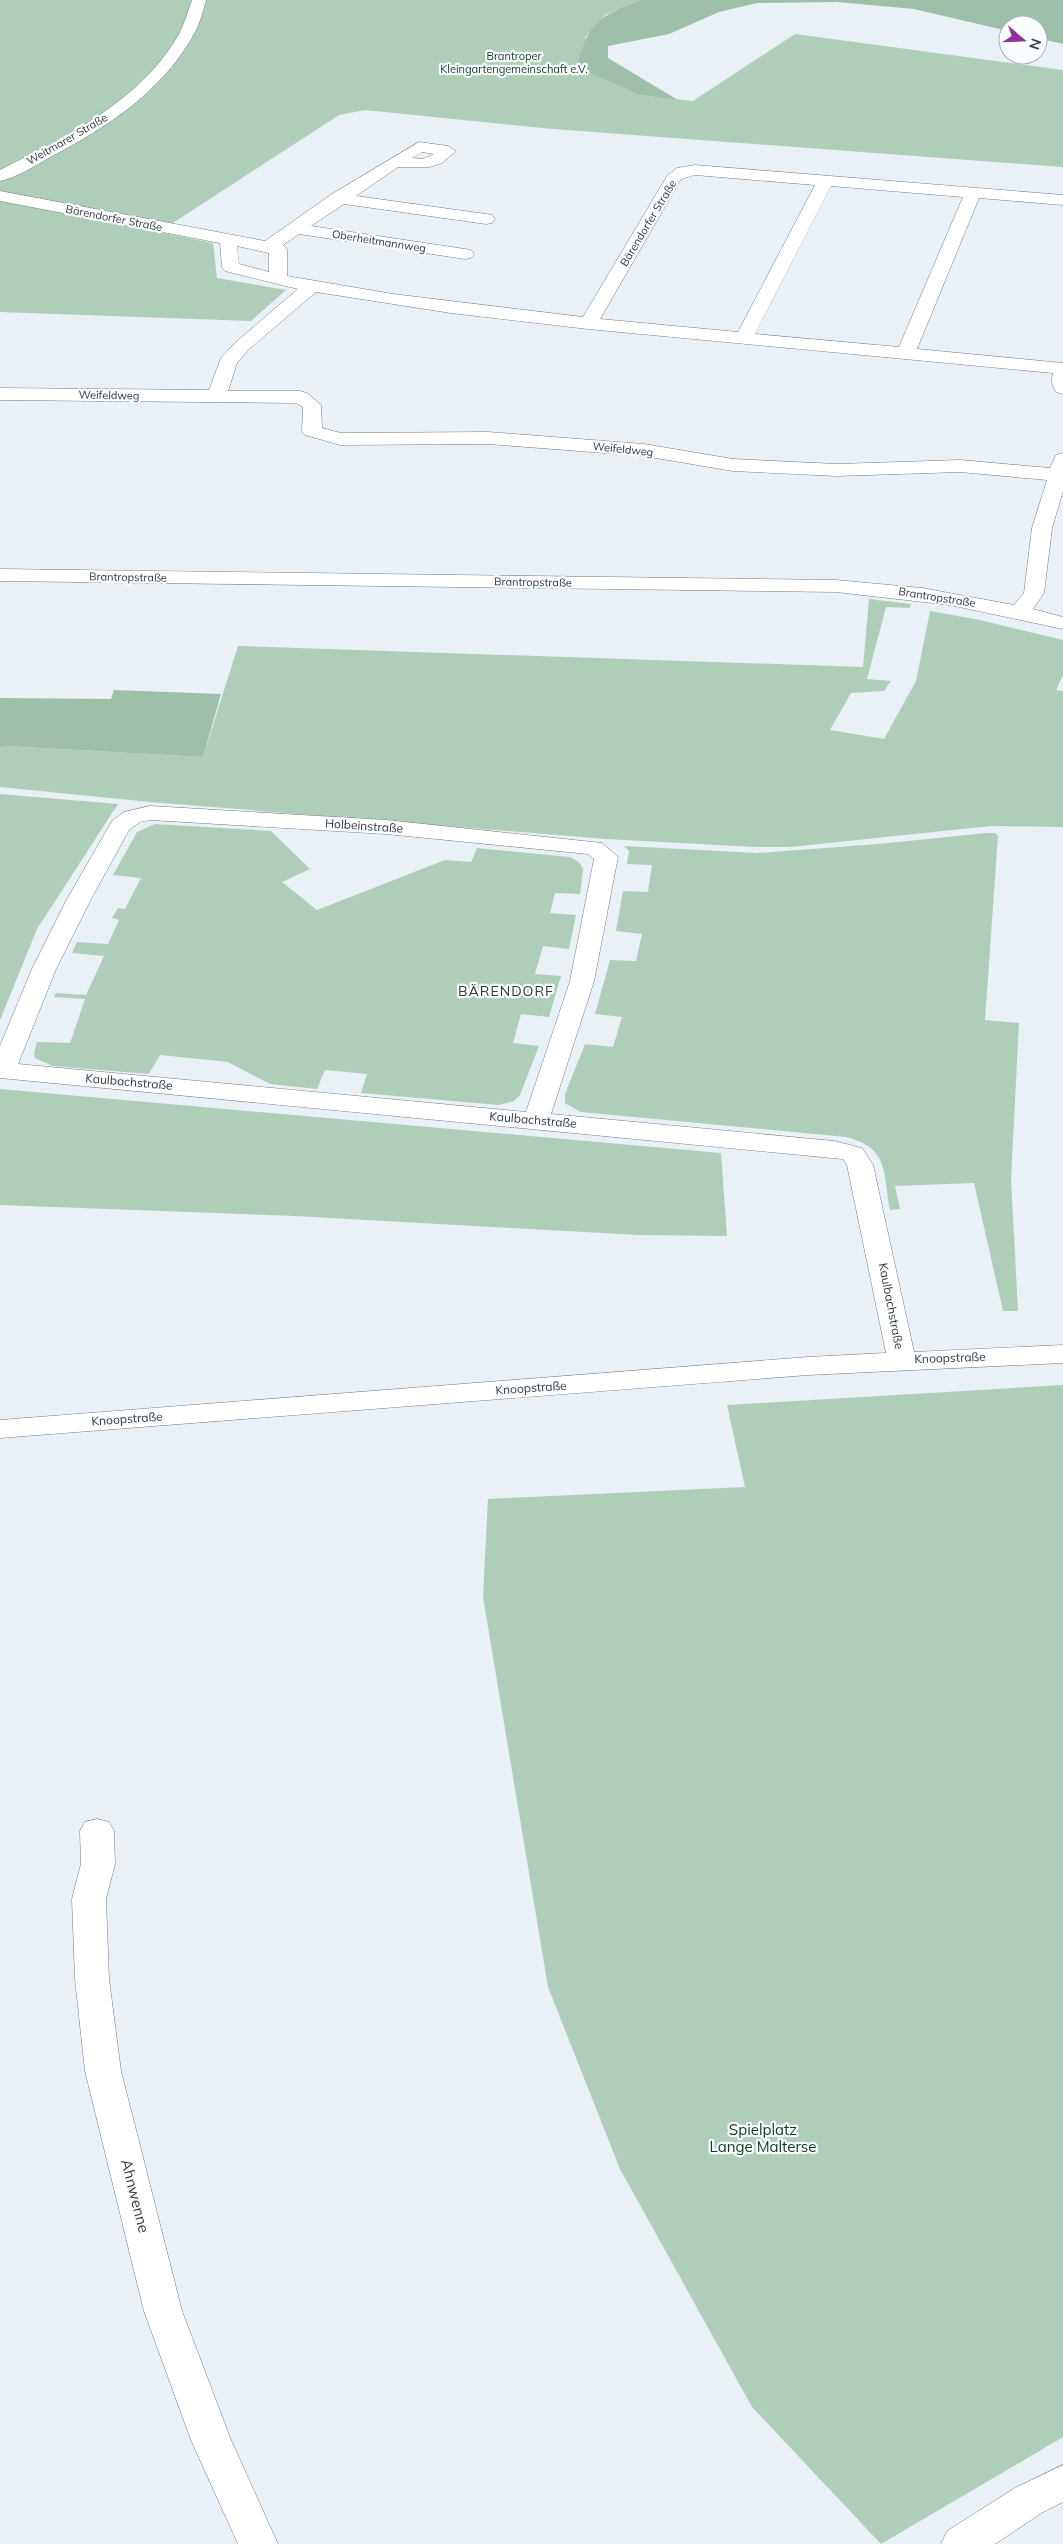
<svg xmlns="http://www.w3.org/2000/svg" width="1063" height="2544" viewBox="0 0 1063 2544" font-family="Mulish,sans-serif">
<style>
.green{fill:#afceba}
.forest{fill:#9ec0aa}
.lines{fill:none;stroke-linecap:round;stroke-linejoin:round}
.minor-casing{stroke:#777d82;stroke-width:1}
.minor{fill:#fff;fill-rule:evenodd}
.labels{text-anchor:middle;stroke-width:4.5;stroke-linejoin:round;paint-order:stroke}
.far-park-label{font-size:11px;fill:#0f3a23;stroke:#fafdff}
.far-street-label{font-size:11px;fill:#37393b;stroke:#fafdff}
.street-label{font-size:12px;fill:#37393b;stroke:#fafdff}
.neighbourhood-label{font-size:14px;letter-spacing:1px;fill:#37393b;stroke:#fafdff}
.near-park-label{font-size:15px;fill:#0f3a23;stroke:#fafdff}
.near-street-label{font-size:15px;fill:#37393b;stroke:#fafdff}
</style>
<rect width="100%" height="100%" fill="#e9f0f6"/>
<g class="green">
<polygon points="0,0 641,0 605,15 585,38 640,95 693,101 795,34 1063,70 1063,167 553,129 365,110 339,115 159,232 213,243 217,278 286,290 251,321 0,312"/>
<polygon points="869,599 911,604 910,608 886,607 867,679 891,681 884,691 851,693 830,730 884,739 916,681 930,611 980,620 1063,640 1063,675 1056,690 1063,691 1063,827 991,826 790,847 755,847 606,839 150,802 0,787 0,748 5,746 203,757 238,646 863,667"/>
<polygon points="0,794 118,804 37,929 0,1020"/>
<polygon points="155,824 271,831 310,869 282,882 317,910 445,860 471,862 477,848 570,857 579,862 583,869 580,894 555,893 550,913 576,915 569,949 543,946 535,974 561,976 549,1017 521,1014 513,1043 539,1046 520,1095 514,1101 499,1105 361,1093 367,1074 325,1070 317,1089 270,1084 228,1062 160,1055 149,1074 53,1066 35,1058 34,1053 37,1042 70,1043 85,999 54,997 56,993 86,995 104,956 72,953 77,942 108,944 119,920 112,918 118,908 125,909 141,878 113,875 137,832"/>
<path d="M987 833H995L998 836 985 1020 1019 1023 1011 1179 1018 1311H1003L974 1183 895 1186 900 1209 890 1210C883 1171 889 1148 846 1137L581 1112 565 1103V1094L585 1044 613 1047 622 1017 595 1014 610 960 636 961 642 934 616 931 623 891 648 892 652 865 627 864 629 851 624 846 757 853 878 844Z"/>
<polygon points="0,1089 721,1153 727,1236 638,1235 295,1216 0,1205"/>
<polygon points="1063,1385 1063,2437 881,2544 752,2407 620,2169 548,1987 483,1597 488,1499 745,1487 727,1405"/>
</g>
<g class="forest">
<path d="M641 0H1063V44L1038 38V25H1008V31L914 9 837 2 757 3 719 12 669 34 608 46V58L678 100 640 95 577 67C589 21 598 17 641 0Z"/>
<polygon points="114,690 221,694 203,757 5,746 0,748 0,698 111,699"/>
</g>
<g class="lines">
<defs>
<g id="minor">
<path d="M192 0H206C203 11 200 23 195 32 164 90 108 127 52 156 36 165 18 177 0 181V170C66 137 143 100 180 32 185 22 188 11 192 0Z"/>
<path d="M419 142 448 146 456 151 442 163 430 167H398L356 196 486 214 492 215 495 219 492 223 486 224 344 204 311 226 465 249 471 250 474 254 471 258 465 259 299 234 283 245 287 249V276L393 294 583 317 667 176 677 168 695 165 1063 195V205L979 198 917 349 1063 363V394L1056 392C1052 385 1051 382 1053 373L588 329 451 313 316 292 248 350 237 363 228 391H300L307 393 321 405 322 428 341 433 488 432 644 444 733 459 837 464 960 460 1050 468 1056 455 1063 453V491L1052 528 1044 593 1033 609 1063 617V629L950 605 836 592 0 581V569L836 580 922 588 1014 605 1024 593 1032 528 1047 480 960 472 837 476 733 471 644 456 488 444 340 445 305 435 302 431 303 407 296 403 0 400V388L209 390 221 358 236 342 298 289 225 271 222 267 220 243 0 201V191L265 241 332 194ZM422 152 434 154 423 159 412 158ZM695 175 815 185 738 332 600 319 681 179ZM831 186 963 197 899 347 755 334ZM237 246 269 253V272L239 264Z"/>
<path d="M150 806 386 820 602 843 618 857 594 981 551 1114 834 1141 862 1148 873 1165 914 1352 1063 1345V1363L808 1375 0 1438V1420L808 1357 886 1353 847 1165 843 1159 0 1078V1046L32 969 66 901 112 821 124 812ZM150 820 386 834 588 854 594 859 570 981 526 1112 18 1064 56 969 90 901 129 830 140 822Z"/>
<polygon points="97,1819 109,1822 114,1831 115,1864 106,1899 109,1979 121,2071 182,2311 231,2440 278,2544 238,2544 191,2440 144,2311 85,2071 75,1979 72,1899 81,1864 80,1831 85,1822"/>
<polygon points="1063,2465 1063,2502 1043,2512 995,2544 941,2544 947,2531 1015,2488"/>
</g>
</defs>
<use href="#minor" class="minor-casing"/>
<use href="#minor" class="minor"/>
</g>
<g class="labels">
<g class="far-park-label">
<text x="514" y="60">Brantroper<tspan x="514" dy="13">Kleingartengemeinschaft e.V.</tspan></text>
</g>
<g class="far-street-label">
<text transform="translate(67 139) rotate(-30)" y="4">Weitmarer Straße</text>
<text transform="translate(114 218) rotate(11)" y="4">Bärendorfer Straße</text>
<text transform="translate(648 223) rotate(-59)" y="4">Bärendorfer Straße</text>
<text transform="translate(379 241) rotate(9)" y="4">Oberheitmannweg</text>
<text transform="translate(109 395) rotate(1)" y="4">Weifeldweg</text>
<text transform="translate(623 449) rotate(6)" y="4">Weifeldweg</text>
<text transform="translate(128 577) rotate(1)" y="4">Brantropstraße</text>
<text transform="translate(533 582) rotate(1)" y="4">Brantropstraße</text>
<text transform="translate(937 597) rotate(9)" y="4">Brantropstraße</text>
</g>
<g class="street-label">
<text transform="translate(364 826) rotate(4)" y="4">Holbeinstraße</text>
<text transform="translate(129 1082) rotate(5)" y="4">Kaulbachstraße</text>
<text transform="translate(533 1120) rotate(5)" y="4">Kaulbachstraße</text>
<text transform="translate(891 1306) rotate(79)" y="4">Kaulbachstraße</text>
<text transform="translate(950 1358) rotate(-2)" y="4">Knoopstraße</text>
<text transform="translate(531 1388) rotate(-4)" y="4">Knoopstraße</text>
<text transform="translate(127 1419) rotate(-4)" y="4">Knoopstraße</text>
</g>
<g class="neighbourhood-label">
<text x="506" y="996">BÄRENDORF</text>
</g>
<g class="near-park-label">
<text x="763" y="2135">Spielplatz<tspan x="763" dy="17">Lange Malterse</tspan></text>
</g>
<g class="near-street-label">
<text transform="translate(135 2196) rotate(76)" y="5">Ahnwenne</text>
</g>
</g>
<g transform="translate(1023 40) rotate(109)"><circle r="24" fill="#fafdff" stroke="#acafb1"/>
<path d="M0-4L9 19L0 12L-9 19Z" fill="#90339c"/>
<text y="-8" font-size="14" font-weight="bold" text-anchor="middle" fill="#37393b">N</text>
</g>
</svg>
